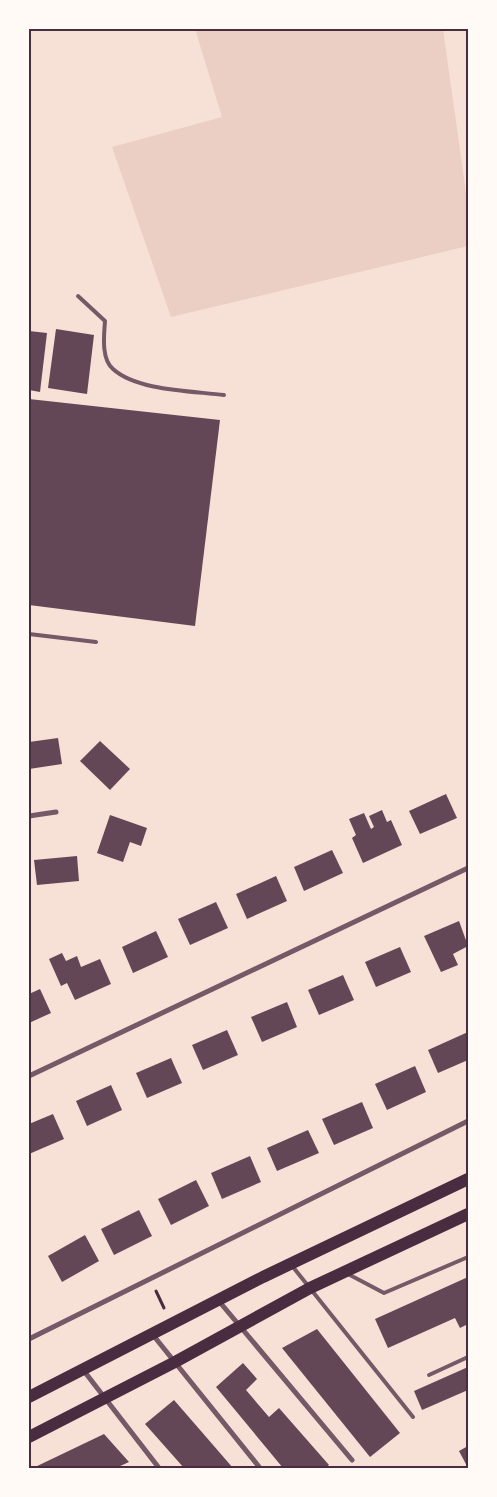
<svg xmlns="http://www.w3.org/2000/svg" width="497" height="1497" viewBox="0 0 497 1497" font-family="Jost,sans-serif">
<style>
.green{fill:#ebcfc5}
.building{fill:#644757}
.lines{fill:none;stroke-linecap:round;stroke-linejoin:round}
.path{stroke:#4a2c40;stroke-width:3}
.service{stroke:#755966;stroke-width:4}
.minor{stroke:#755966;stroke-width:5}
.primary{stroke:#4a2c40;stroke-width:12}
.neatline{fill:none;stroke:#4a2c40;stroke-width:2}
</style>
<rect width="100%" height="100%" fill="#f7e1d7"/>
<polygon class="green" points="195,29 443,29 468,207 468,246 171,317 112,147 222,117"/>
<g class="building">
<polygon points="56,329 94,335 87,394 48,388"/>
<polygon points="29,331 47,333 40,392 29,390"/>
<polygon points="29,399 220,420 195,626 29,605"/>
<polygon points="58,738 62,764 29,769 29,742"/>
<polygon points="100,741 130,769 110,790 80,761"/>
<polygon points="446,794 457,818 420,834 409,811"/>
<polygon points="382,810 387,822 391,820 402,845 363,863 352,838 356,835 349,819 364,813 371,829 374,827 369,816"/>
<polygon points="110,815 147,828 141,846 130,842 123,862 97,853"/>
<polygon points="332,850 343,873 304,891 294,867"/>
<polygon points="77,856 79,881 37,885 34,860"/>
<polygon points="276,876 287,901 247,919 236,894"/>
<polygon points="216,902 228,928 190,945 178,919"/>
<polygon points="459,921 468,946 453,954 458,965 441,972 424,936"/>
<polygon points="156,931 168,957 133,973 122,947"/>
<polygon points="400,947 411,972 376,987 365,962"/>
<polygon points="62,953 66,961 77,956 81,967 100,959 111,984 75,1000 67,983 61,986 49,959"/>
<polygon points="343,975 354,1000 319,1015 308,990"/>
<polygon points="40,989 51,1013 29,1023 29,994"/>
<polygon points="287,1002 297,1027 262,1042 251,1017"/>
<polygon points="227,1030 238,1055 203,1070 192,1045"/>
<polygon points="468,1032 468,1060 438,1073 428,1050"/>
<polygon points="171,1058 182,1083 147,1098 136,1073"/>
<polygon points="415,1066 426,1092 387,1110 375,1084"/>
<polygon points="111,1085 122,1110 87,1126 76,1101"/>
<polygon points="362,1102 373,1128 334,1145 322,1119"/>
<polygon points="53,1114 64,1139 29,1154 29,1124"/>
<polygon points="308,1130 319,1153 277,1171 267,1148"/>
<polygon points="250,1156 261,1182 222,1199 211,1173"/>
<polygon points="196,1180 209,1206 171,1225 158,1199"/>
<polygon points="139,1210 152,1236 114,1255 101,1229"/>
<polygon points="85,1235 99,1261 62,1282 48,1256"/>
<polygon points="468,1277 468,1324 460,1328 455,1318 388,1348 375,1319"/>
<polygon points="317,1329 400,1433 370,1457 282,1348"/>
<polygon points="243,1363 257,1379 246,1390 269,1417 279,1408 329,1465 325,1468 283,1468 216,1387"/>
<polygon points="468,1367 468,1390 422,1410 414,1391"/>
<polygon points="174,1400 194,1423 233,1468 184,1468 145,1424"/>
<polygon points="104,1434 129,1462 116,1468 33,1468"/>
<polygon points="468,1446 468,1468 459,1451"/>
</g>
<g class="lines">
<polyline class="path" points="156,1291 164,1308"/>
<g class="service">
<path d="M78 296 105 321C104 335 101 359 113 369 137 391 193 391 224 395"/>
<polyline points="29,634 96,642"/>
<polyline points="293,1267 413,1417"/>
<polyline points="348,1274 384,1293 468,1257"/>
<polyline points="429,1375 468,1357"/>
</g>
<g class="minor">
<polyline points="29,816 56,812"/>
<polyline points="29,1076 468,868"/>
<polyline points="218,1300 352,1460"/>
<polyline points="153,1335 260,1468"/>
<polyline points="29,1339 468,1121"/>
<polyline points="84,1371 159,1468"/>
</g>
<g class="primary">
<polyline points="29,1397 263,1277 468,1179"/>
<polyline points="29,1437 175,1362 310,1288 468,1214"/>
</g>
</g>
<rect width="497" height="1497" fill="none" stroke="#fffaf5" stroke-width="60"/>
<rect x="30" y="30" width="437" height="1437" class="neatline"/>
</svg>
